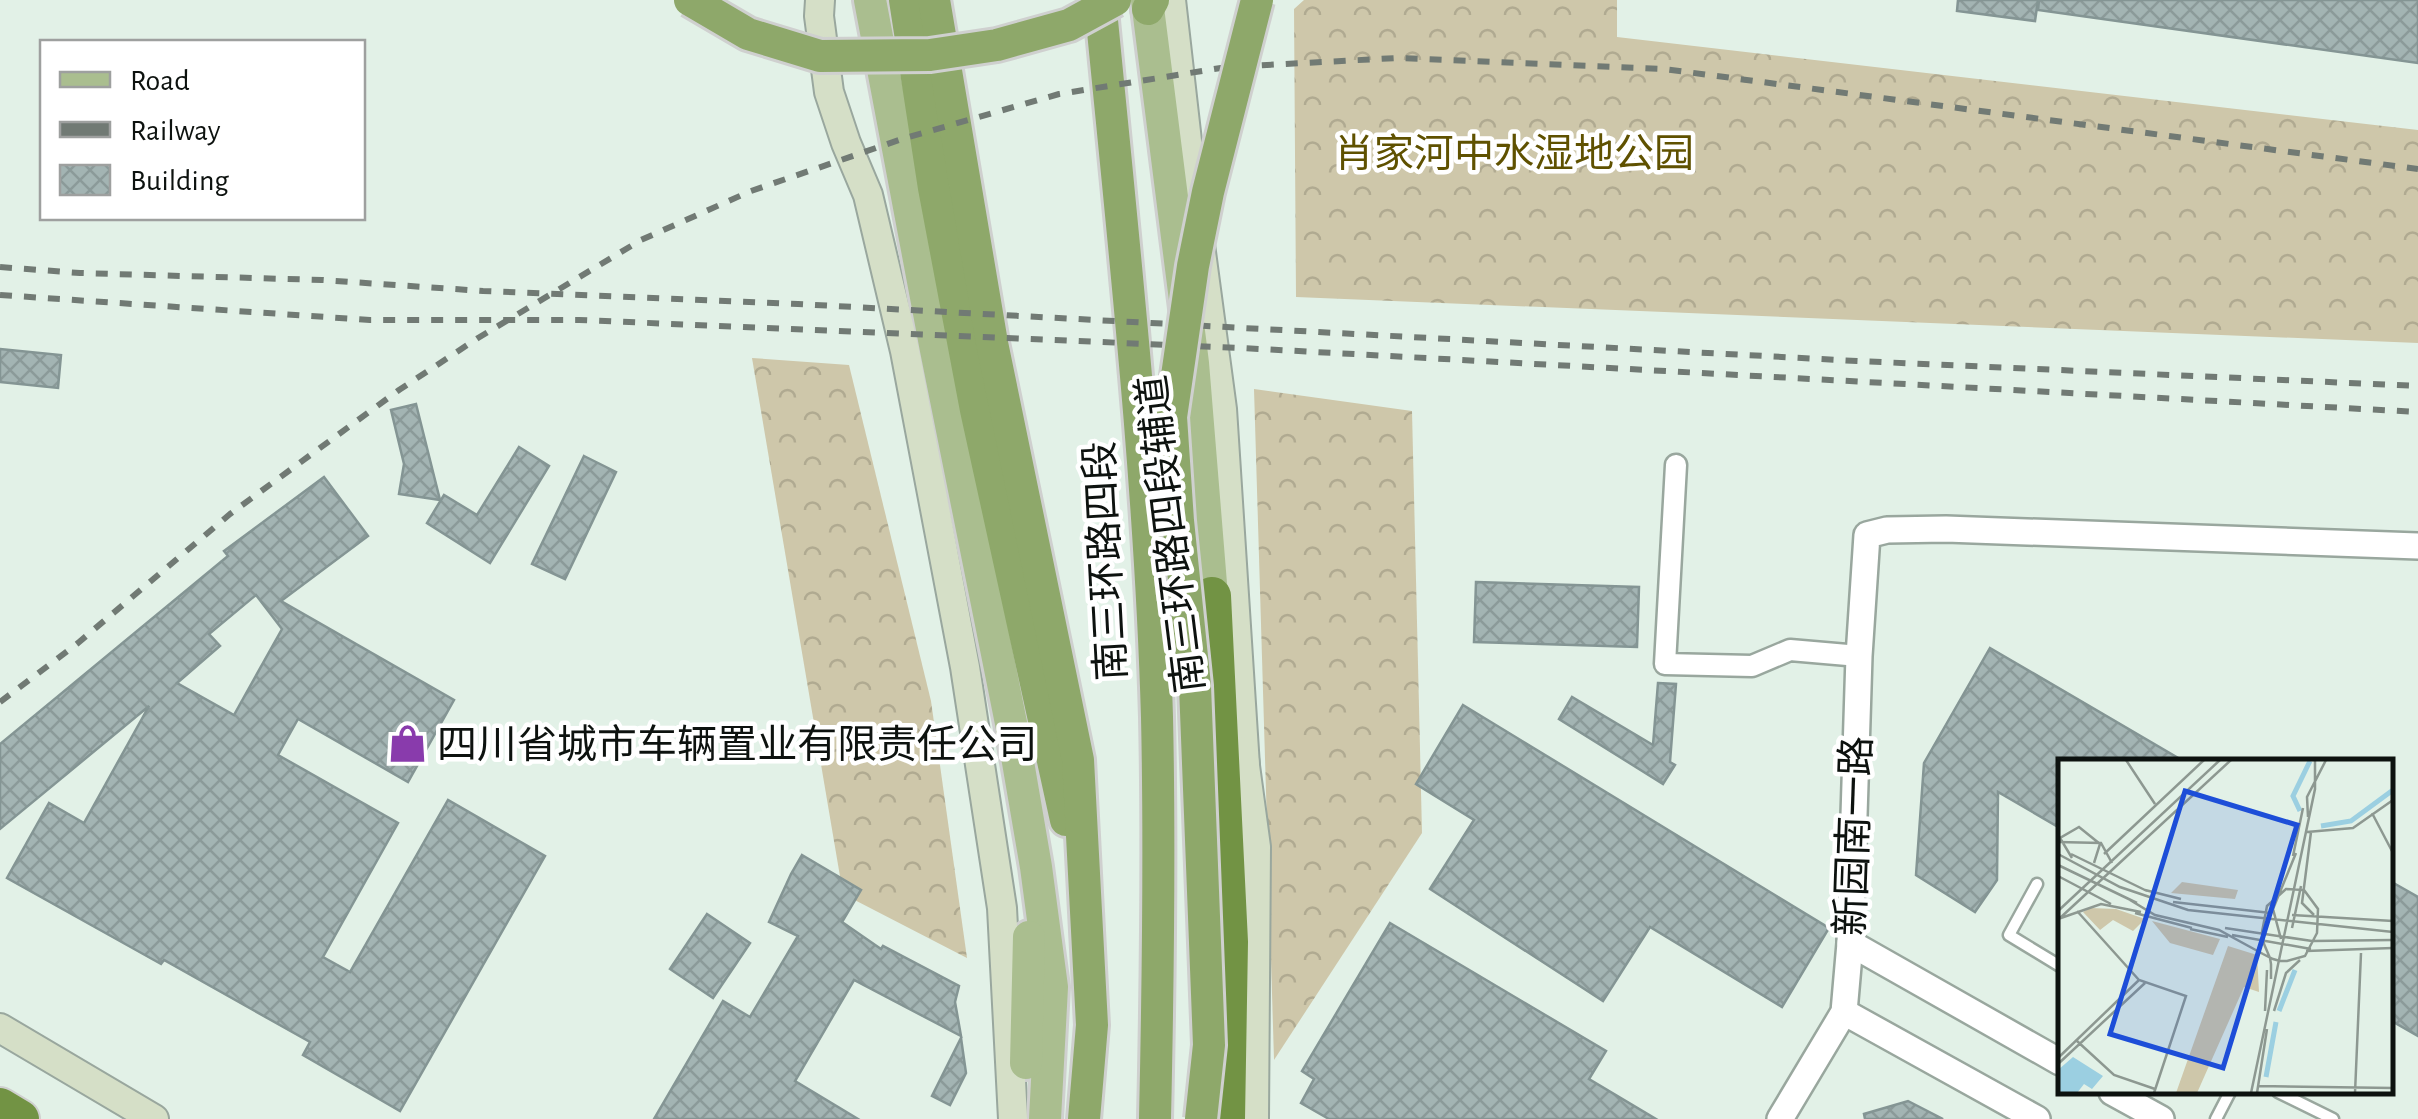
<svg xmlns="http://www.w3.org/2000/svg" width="2418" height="1119" viewBox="0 0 2418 1119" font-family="'Alegreya Sans','Noto Sans SC',sans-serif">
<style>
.forest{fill:url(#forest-crowns)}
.building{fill:url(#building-cross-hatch);stroke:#849594;stroke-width:2.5;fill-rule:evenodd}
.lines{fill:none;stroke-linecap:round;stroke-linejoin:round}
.service-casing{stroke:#99a79e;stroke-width:15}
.minor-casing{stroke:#99a79e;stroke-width:25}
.tertiary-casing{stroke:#99a79e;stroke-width:30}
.secondary-casing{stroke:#99a79e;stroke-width:32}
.primary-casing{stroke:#cfd0cf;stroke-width:38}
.trunk-casing{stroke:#cfd0cf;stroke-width:38}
.motorway-casing{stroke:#cfd0cf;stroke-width:42}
.service{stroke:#fff;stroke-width:10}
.minor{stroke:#fff;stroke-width:20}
.tertiary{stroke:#fff;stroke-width:25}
.secondary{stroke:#d5dfc7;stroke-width:28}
.primary{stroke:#aabe8f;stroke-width:32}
.trunk{stroke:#8ea86a;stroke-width:32}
.motorway{stroke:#729344;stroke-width:38}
.rail{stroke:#717a74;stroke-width:6;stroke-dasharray:12 12;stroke-linecap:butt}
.trunk-bridge-casing{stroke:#cfd0cf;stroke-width:38;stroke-linecap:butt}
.trunk-bridge{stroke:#8ea86a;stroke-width:32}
.labels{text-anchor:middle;stroke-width:9;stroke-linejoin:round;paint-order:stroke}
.park-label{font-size:40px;fill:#5f5100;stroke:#fff}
.street-label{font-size:40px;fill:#0d120f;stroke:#fff}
.poi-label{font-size:40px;fill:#0d120f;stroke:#fff;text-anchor:start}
.inset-river{fill:none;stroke:#9bcfe1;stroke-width:5}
.inset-road{fill:none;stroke:#8d9891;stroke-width:2.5}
.view{fill:#1d4ed8;fill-opacity:0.15;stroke:#1d4ed8;stroke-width:5}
.inset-edge{fill:none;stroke:#0d120f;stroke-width:5}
</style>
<defs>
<pattern id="forest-crowns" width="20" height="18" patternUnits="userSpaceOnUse" patternTransform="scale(2.5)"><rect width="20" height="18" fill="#cec7aa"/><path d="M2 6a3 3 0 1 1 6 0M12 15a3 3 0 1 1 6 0" fill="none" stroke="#b0aa91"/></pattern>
<pattern id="building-cross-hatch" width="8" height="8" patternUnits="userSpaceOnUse" patternTransform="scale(2.5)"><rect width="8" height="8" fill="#a3b4b3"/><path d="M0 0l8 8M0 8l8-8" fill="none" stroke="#8b9a99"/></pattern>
</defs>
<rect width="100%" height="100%" fill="#e2f1e7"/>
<g class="forest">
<polygon points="1304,0 1617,0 1617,37 2418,130 2418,343 1296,297 1294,9"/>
<polygon points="752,358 849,365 931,701 967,958 843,894"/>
<polygon points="1254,389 1412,411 1422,833 1274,1060"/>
</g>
<g class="building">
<polygon points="1958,0 2038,0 2035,21 1957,11"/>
<polygon points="2039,0 2418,0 2418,63 2038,10"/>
<polygon points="0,349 61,355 58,388 0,382"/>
<polygon points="416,404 440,500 399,494 404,464 391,410"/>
<polygon points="519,447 549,466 490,563 427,523 444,495 477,515"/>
<polygon points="584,456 616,472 565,579 532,564"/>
<path d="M324 477 368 536 281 601 454 700 408 782 298 719 278 755 398 823 323 957 350 972 448 800 545 856 400 1111 303 1055 310 1042 164 960 161 964 7 878 49 803 84 823 149 706 0 829V744L228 556 224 551ZM256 595 282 629 234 715 177 683 220 646 209 634Z"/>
<polygon points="1476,582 1639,587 1637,647 1474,642"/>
<polygon points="1990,648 2185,762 2060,762 2060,828 1998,792 1997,880 1975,912 1916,875 1924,763"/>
<polygon points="1658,683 1676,684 1670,762 1675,765 1663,784 1559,719 1572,697 1653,745"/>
<polygon points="1463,705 1829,928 1782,1007 1650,927 1603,1001 1430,889 1474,820 1416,784"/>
<polygon points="802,855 861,890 842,922 881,949 883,946 959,986 955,1002 961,1036 854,980 795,1081 858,1119 654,1119 723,1001 750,1017 798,936 769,922 791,874"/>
<polygon points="2390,881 2418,897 2418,1036 2390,1020"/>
<polygon points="707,914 750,943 713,998 670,969"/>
<polygon points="1390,923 1606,1051 1589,1079 1656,1119 1329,1119 1301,1103 1314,1079 1302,1071"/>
<polygon points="961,1038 966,1073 950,1105 932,1096"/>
<polygon points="1908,1101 1943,1119 1865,1119 1864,1114"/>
</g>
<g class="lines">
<defs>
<g id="service">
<polyline points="2037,884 2009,935 2060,966"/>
<polyline points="2278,1092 2333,1119"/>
<polyline points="2216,1119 2230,1092"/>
</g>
<polyline id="minor" points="1676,465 1665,664 1752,666 1790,650 1859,656"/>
<g id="tertiary">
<polyline points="1850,943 2060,1062"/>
<polyline points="1844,1012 2037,1119"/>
<polyline points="2112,1092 2161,1119"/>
<polyline points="1780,1119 1844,1012 1850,943 1859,656 1867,535 1887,530 1946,529 2418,546"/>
</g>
<g id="secondary">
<polyline points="820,0 819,16 829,92 846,143 868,195 905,351 965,667 1002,908 1013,1119"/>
<polyline points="1171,0 1192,185 1222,409 1245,766"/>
<polyline points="1243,751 1256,847 1254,1119"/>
<polyline points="0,1028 154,1119"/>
</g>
<g id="primary">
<polyline points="870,0 936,350 1013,733 1036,867 1052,987 1045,1119"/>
<polyline points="1147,0 1193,363 1212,596"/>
<polyline points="1026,1063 1029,937"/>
</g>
<g id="trunk">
<polyline points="905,0 934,188 976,410 1066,820"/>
<polyline points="934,0 992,343 1078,760 1092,1025 1084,1119"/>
<path d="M1100 0C1123 239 1150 478 1157 717 1160 851 1158 985 1155 1119"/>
<polyline points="1148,9 1153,0"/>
</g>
<g id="motorway">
<polyline points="1212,596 1229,942 1226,1119"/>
<polyline points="0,1107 20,1119"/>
</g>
</defs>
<use href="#service" class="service-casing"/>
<use href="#minor" class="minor-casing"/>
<use href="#tertiary" class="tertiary-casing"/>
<use href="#secondary" class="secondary-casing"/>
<use href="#primary" class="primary-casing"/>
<use href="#trunk" class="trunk-casing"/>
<use href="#motorway" class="motorway-casing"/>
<use href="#service" class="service"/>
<use href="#minor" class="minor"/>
<use href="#tertiary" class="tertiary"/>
<use href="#secondary" class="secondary"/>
<use href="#primary" class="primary"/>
<use href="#trunk" class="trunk"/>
<use href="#motorway" class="motorway"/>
<g class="rail">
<polyline points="0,267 80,273 322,280 483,291 798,304 1857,361 2418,386"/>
<polyline points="0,295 370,320 579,320 1242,348 2418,412"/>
<polyline points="0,702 78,643 230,514 399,390 478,338 641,240 751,191 902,139 1059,94 1227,67 1398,58 1664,69 2418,169"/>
</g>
<defs>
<g id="trunk-bridge">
<polyline points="690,0 748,34 820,56 930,55 997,45 1069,25 1115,0"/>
<polyline points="1201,1119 1209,1045 1195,686 1178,521 1171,417 1193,266 1208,192 1257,0"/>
</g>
</defs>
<use href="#trunk-bridge" class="trunk-bridge-casing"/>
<use href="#trunk-bridge" class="trunk-bridge"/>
</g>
<defs>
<symbol id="shop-bare" viewBox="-9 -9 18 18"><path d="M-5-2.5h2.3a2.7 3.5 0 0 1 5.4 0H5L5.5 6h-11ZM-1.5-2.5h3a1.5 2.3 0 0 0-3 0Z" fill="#893bac" stroke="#fff" stroke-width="2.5" paint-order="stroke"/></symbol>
</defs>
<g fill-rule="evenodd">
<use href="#shop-bare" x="380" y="716" width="55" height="55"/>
</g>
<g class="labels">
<g class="park-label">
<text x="1514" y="167">肖家河中水湿地公园</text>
</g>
<g class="street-label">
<text transform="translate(1170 534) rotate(-97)" y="14">南三环路四段辅道</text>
<text transform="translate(1105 561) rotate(-93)" y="14">南三环路四段</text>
<text transform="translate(1853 836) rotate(-88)" y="14">新园南一路</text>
</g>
<g class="poi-label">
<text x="437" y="758">四川省城市车辆置业有限责任公司</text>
</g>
</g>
<g transform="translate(2058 759)">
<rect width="335" height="335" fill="#e2f1e7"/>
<path d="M124 123 180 131 177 140 113 134ZM32 149 58 150 87 160 75 172 55 161 42 171 25 153ZM94 162 162 180 155 196 112 184ZM170 187 199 196 201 233 186 228 139 334H118Z" fill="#cec7aa"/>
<path d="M15 298 45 317 34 330 26 325 19 334H0V311Z" fill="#9bcfe1"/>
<path class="inset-river" d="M242 52 235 37 252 2M263 67 293 62 335 31M221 252 237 211M208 318 218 263"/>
<path class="inset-road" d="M68 1 97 45M314 54 335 94M250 58 249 38 268 1M249 73 295 69 335 41M253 73 244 144 256 156M0 83 43 84 54 104M0 95 62 128 130 151 335 173M13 95 89 132M46 95 146 1M235 97 245 49M14 99 2 79 21 68 42 85 36 104M0 106 79 144M0 117 53 145M87 131 123 140M72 141 97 156 161 171 205 195 215 200 222 202H229L247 197 259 174 260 150 246 131 228 130 209 147 204 173 206 185 212 199 213 205V220M115 143 213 154M0 152 162 1M19 152 81 221 128 237 96 334M77 154 134 169M234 156 335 162M2 159 173 1M0 160 43 145 83 153M167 169 254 182 335 181M234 169 243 127M132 170 170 178M174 176 253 190M223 180 215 150 238 94M248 192 335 189M207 252 209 211M216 252 228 214 242 201M19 282 56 316 97 330M0 299 81 221M0 305 87 224M201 327 335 329M193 334 257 30V1M199 334 209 270M297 334 303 194"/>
<path class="view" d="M127 32 239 66 165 309 52 275Z"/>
<rect width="335" height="335" class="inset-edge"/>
</g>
<rect x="40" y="40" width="325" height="180" fill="#ffffff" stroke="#9ea09f" stroke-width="2.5"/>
<rect x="60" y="72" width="50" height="15" fill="#aabe8f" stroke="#9ea09f" stroke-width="2.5"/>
<text x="130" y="90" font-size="30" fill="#0d120f">Road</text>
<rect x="60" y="122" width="50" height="15" fill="#717a74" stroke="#9ea09f" stroke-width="2.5"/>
<text x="130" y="140" font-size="30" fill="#0d120f">Railway</text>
<rect x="60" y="165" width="50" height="30" fill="url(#building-cross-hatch)" stroke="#9ea09f" stroke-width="2.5"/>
<text x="130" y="190" font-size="30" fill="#0d120f">Building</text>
</svg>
